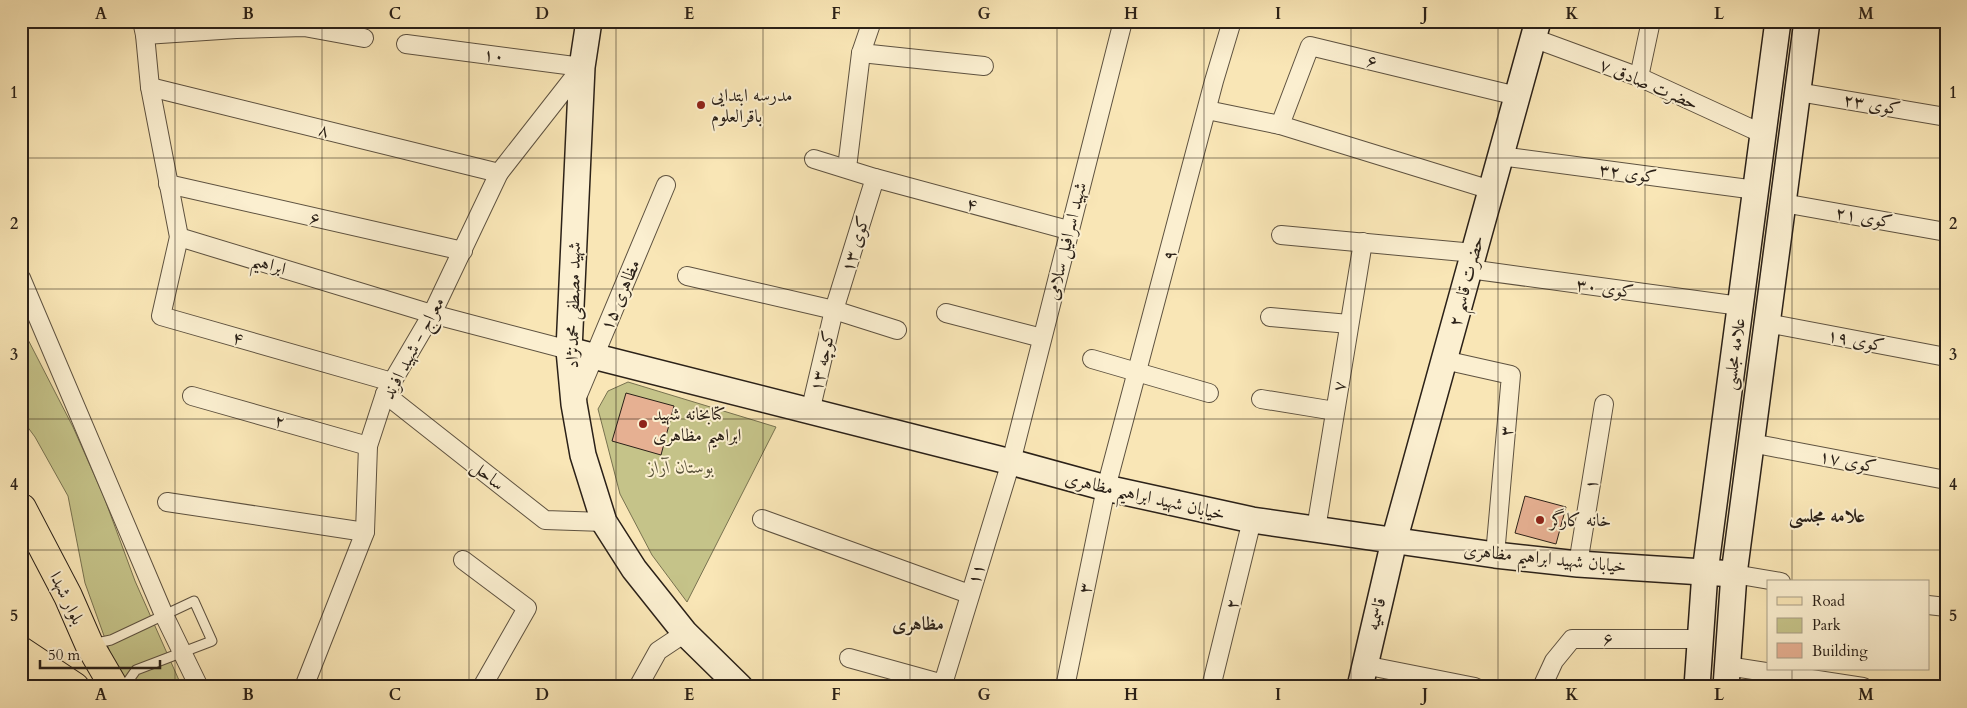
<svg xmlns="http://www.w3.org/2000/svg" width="1967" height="708" viewBox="0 0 1967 708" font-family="Cardo,Amiri,serif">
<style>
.green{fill:#c5c389;stroke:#787250}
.building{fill:#e6b092;stroke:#2b2118}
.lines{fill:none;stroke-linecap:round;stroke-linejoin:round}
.lane-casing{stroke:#5e5240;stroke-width:11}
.street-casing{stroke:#5e5240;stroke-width:20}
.secondary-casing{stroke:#2b2118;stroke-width:28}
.primary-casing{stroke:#2b2118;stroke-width:30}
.lane{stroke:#fbefd0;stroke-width:9}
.street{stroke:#fbefd0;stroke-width:18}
.secondary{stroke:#fbefd0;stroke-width:25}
.primary{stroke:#f9e6b6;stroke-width:28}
.grid{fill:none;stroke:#2b2118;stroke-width:1;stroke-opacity:0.55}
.poi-dot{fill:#8f2418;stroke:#fbefd0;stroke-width:2}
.labels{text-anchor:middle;stroke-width:4;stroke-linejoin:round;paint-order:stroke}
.street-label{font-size:18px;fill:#2b2118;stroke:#fbefd0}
.poi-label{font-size:18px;fill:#2b2118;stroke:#fbefd0;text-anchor:start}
.park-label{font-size:18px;font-style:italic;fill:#59523a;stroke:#fbefd0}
.neighbourhood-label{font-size:19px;font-weight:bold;fill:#2b2118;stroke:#fbefd0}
.neatline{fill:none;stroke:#2b2118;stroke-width:2}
.grid-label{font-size:16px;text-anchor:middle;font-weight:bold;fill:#2b2118}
</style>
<rect width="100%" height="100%" fill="#f9e6b6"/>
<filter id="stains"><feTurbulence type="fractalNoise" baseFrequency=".004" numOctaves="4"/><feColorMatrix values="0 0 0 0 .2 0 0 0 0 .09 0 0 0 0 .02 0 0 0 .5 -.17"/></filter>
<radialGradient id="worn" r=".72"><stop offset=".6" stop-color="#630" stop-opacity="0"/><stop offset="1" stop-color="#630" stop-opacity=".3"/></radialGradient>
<g class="green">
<polygon points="21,326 73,427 104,497 135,581 182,687 130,687 112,658 85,583 68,496 35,437 21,418"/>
<polygon points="628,382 776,427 687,602 652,555 620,494 598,409 608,391"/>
</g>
<g class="building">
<polygon points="626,393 674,406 661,455 612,441"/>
<polygon points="1525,496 1566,507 1556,544 1515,533"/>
</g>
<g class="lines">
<defs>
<polyline id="lane" points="92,644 111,640 194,601 212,641 136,670 124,687"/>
<g id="street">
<polyline points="142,21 145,35 150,87 179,237 161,316 392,382"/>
<polyline points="145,35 236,29 304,27 364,38"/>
<polyline points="1533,38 1639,77 1763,134"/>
<polyline points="406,44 582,67"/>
<polyline points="861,53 984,66"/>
<polyline points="1639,77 1651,21"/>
<polyline points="150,87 499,173"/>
<polyline points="1798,92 1946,117"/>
<polyline points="1207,110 1280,125 1491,190"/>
<polyline points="1280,125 1310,46 1517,96"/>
<polyline points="1500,156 1756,190"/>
<polyline points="814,159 875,178 1068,230"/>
<polyline points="847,168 861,53 872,21"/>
<polyline points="168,184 463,251"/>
<polyline points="1783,203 1946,232"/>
<polyline points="1281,235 1474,253"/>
<polyline points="179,237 432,314 569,350"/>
<polyline points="1469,269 1740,306"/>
<polyline points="687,276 834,310 897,330"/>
<polyline points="21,278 164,615 199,687"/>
<polyline points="946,313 1042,338"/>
<polyline points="1270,317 1349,324"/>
<polyline points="1767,323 1946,357"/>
<polyline points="1092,359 1209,393"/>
<polyline points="1444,360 1511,375 1495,555"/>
<polyline points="385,394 545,520 604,522"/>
<polyline points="192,396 368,446"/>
<polyline points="1261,399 1335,411"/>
<polyline points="575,402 666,185"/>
<polyline points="810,412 834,310 875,178"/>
<polyline points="1751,443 1946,480"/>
<polyline points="167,502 365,532"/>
<polyline points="762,519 969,594"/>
<polyline points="1316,529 1363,242"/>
<polyline points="463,560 527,608 482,687"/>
<polyline points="1578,564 1604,404"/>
<polyline points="1734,574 1781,582"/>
<polyline points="1928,605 1946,607"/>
<polyline points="849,658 943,684"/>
<polyline points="1364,665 1475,687"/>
<polyline points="1727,666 1863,687"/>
<polyline points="304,687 365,532 368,446 385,394 432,314 499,173 582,67"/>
<polyline points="638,687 658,651 685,633"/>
<polyline points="942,687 1011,462 1123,21"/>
<polyline points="1065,687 1106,488 1214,81 1232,21"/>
<polyline points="1211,687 1252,520"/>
<polyline points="1542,687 1554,661 1572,639 1700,639"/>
</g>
<g id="secondary">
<polyline points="589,21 582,67 569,350 574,404 583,455 604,522 634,569 685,633 740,687"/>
<polyline points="569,350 1011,462 1106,488 1252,520 1495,555 1578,564 1734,574"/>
<polyline points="1360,687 1394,541 1538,21"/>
<polyline points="1697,687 1705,572 1778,21"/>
<polyline points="1726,687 1734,574 1807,21"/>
</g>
<g id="primary">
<polyline points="22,508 68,596 89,644 114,687"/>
<polyline points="21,651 75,687"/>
<polyline points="21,686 37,687"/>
</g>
</defs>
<use href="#lane" class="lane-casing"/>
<use href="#street" class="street-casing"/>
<use href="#secondary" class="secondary-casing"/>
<use href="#primary" class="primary-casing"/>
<use href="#lane" class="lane"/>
<use href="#street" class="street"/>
<use href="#secondary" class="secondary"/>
<use href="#primary" class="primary"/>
</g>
<path class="grid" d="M175 21V687M322 21V687M469 21V687M616 21V687M763 21V687M910 21V687M1057 21V687M1204 21V687M1351 21V687M1498 21V687M1645 21V687M1792 21V582M21 158H1946M21 289H1946M21 419H1946M21 550H1946M1792 669V687"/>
<g class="poi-dot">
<circle cx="701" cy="105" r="5"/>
<circle cx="643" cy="424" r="5"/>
<circle cx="1540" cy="520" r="5"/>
</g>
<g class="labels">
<g class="street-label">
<text transform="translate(494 55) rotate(7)" y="6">۱۰</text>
<text transform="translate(1372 61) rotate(14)" y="6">۶</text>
<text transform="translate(1649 84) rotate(23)" y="6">۷ حضرت صادق</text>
<text transform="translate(1872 104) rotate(10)" y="6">کوی ۲۳</text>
<text transform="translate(324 130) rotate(14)" y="6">۸</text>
<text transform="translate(1628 173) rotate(8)" y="6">کوی ۳۲</text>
<text transform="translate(972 204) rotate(15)" y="6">۴</text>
<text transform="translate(1864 217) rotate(10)" y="6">کوی ۲۱</text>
<text transform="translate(315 218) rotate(13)" y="6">۶</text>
<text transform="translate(1066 241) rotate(-76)" y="6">شهید اسرافیل سلامی</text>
<text transform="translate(855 244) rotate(-73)" y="6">کوی ۱۳</text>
<text transform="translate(1169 255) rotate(-75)" y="6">۹</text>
<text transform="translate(269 264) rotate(17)" y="6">ابراهیم</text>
<text transform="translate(1466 281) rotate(-75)" y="6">۲ حضرت قاسم</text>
<text transform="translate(1605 288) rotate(8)" y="6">کوی ۳۰</text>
<text transform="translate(620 295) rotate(-67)" y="6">۱۵ مظاهری</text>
<text transform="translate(573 305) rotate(-89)" y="6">شهید مصطفی محمدنژاد</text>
<text transform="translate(238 338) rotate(16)" y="6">۴</text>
<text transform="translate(1856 340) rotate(11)" y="6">کوی ۱۹</text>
<text transform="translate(413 348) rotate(-62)" y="6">معراج - شهید افرند</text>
<text transform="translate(1734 354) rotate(-82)" y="6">علامه مجلسی</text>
<text transform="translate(822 361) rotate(-77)" y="6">کوچه ۱۳</text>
<text transform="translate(1339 386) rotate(-81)" y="6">۷</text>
<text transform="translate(280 421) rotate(16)" y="6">۲</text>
<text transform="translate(1506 431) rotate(-85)" y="6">۳</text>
<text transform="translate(1848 461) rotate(11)" y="6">کوی ۱۷</text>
<text transform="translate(488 475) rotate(39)" y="6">ساحل</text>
<text transform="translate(1591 484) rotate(-81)" y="6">۱</text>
<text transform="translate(1145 496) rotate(13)" y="6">خیابان شهید ابراهیم مظاهری</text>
<text transform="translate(1545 558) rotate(6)" y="6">خیابان شهید ابراهیم مظاهری</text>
<text transform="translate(976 574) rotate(-72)" y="6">۱۱</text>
<text transform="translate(1085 588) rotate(-78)" y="6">۳</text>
<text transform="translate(67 598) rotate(64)" y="6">بلوار شهدا</text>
<text transform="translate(1232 604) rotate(-76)" y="6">۲</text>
<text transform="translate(1376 614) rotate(-76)" y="6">قاسمیه</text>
<text x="1608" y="645">۶</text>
</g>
<g class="poi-label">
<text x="711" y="101">مدرسه ابتدایی<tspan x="711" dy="21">باقرالعلوم</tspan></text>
<text x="653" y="420">کتابخانه شهید<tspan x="653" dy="21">ابراهیم مظاهری</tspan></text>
<text x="1550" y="526">خانه کارگر</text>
</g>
<g class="park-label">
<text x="681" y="473">بوستان آراز</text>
</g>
<g class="neighbourhood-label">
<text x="1827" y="522">علامه مجلسی</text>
<text x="918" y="630">مظاهری</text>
</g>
</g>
<rect width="1967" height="708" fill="none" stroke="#f9e6b6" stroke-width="55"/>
<rect x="1767" y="580" width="162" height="90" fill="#fbefd0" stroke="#a89d86"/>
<rect x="1777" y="597" width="25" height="8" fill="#f9e6b6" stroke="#a89d86"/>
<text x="1812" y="606" font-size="15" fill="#2b2118">Road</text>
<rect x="1777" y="618" width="25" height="15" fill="#c5c389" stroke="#a89d86"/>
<text x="1812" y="630" font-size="15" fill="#2b2118">Park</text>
<rect x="1777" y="643" width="25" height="15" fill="#e6b092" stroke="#a89d86"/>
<text x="1812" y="656" font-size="15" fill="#2b2118">Building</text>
<path d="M40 660v8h120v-8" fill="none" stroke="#2b2118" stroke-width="2.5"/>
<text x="48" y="660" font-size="15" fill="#2b2118" stroke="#fbefd0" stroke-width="4" paint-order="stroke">50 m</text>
<rect x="28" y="28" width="1912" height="652" class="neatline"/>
<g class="grid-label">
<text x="101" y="19">A</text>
<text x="248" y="19">B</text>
<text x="395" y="19">C</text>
<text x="542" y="19">D</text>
<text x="689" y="19">E</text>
<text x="836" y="19">F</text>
<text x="984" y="19">G</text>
<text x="1131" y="19">H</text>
<text x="1278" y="19">I</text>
<text x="1425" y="19">J</text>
<text x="1572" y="19">K</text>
<text x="1719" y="19">L</text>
<text x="1866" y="19">M</text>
<text x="14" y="98">1</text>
<text x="1953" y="98">1</text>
<text x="14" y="229">2</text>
<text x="1953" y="229">2</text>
<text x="14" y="360">3</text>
<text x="1953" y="360">3</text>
<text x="14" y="490">4</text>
<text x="1953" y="490">4</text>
<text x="14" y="621">5</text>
<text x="1953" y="621">5</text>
<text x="101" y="700">A</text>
<text x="248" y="700">B</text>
<text x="395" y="700">C</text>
<text x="542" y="700">D</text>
<text x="689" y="700">E</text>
<text x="836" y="700">F</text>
<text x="984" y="700">G</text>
<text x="1131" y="700">H</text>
<text x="1278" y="700">I</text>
<text x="1425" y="700">J</text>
<text x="1572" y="700">K</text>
<text x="1719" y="700">L</text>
<text x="1866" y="700">M</text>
</g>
<rect width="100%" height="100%" filter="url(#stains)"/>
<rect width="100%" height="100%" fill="url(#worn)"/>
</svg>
